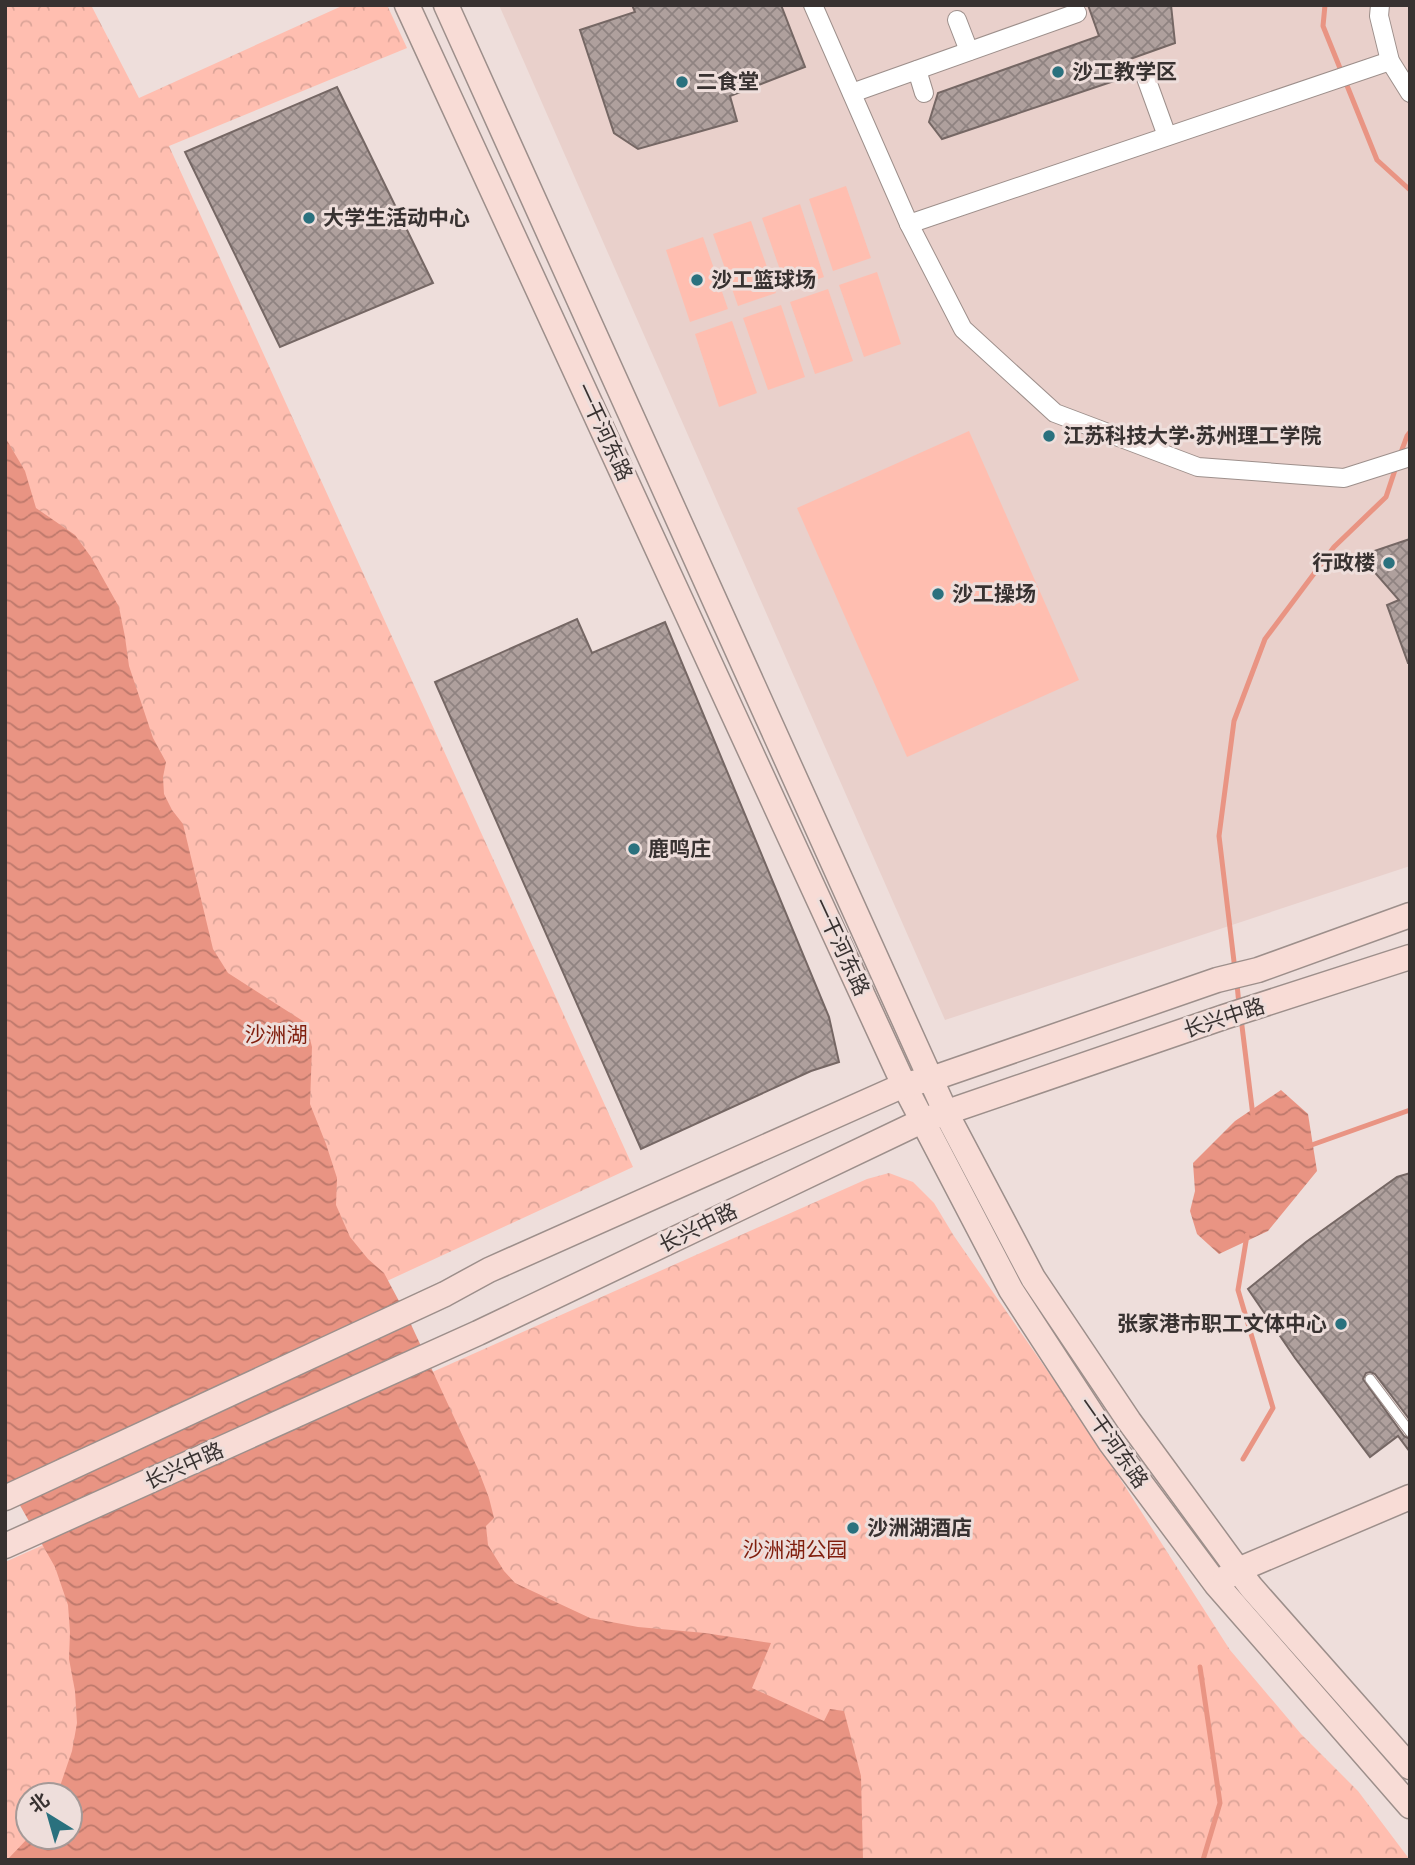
<svg xmlns="http://www.w3.org/2000/svg" width="1415" height="1865" viewBox="0 0 1415 1865" font-family="Cabin,'Noto Sans SC',sans-serif">
<style>
.built{fill:#e9d0cb}
.grass{fill:#ffbeb0}
.park{fill:url(#park-crowns);fill-rule:evenodd}
.water{fill:url(#water-waves)}
.lines{fill:none;stroke-linecap:round;stroke-linejoin:round}
.stream{stroke:#e99483;stroke-width:5}
.building{fill:url(#building-cross-hatch);stroke:#756764;stroke-width:2}
.lane-casing{stroke:#9d8f8b;stroke-width:11}
.street-casing{stroke:#9d8f8b;stroke-width:20}
.secondary-casing{stroke:#9d8f8b;stroke-width:27}
.lane{stroke:#fff;stroke-width:9}
.street{stroke:#fff;stroke-width:18}
.secondary{stroke:#f8dcd6;stroke-width:24}
.poi-dot{fill:#2a717e;stroke:#eededb;stroke-width:2.5}
.labels{text-anchor:middle;stroke-width:6;stroke-linejoin:round;paint-order:stroke}
.poi-label{font-size:21px;font-weight:bold;fill:#383231;stroke:#eededb;text-anchor:start}
.street-label{font-size:21px;fill:#383231;stroke:#eededb}
.park-label{font-size:21px;fill:#801e0d;stroke:#eededb}
</style>
<defs>
<pattern id="park-crowns" width="20" height="18" patternUnits="userSpaceOnUse" patternTransform="scale(1.75)"><rect width="20" height="18" fill="#ffbeb0"/><path d="M2 6a3 3 0 1 1 6 0M12 15a3 3 0 1 1 6 0" fill="none" stroke="#dba498"/></pattern>
<pattern id="water-waves" width="16" height="10" patternUnits="userSpaceOnUse" patternTransform="scale(1.75)"><rect width="16" height="10" fill="#e99483"/><path d="M0 5q4-4 8 0t8 0" fill="none" stroke="#be796c"/></pattern>
<pattern id="building-cross-hatch" width="8" height="8" patternUnits="userSpaceOnUse" patternTransform="scale(1.75)"><rect width="8" height="8" fill="#afa09d"/><path d="M0 0l8 8M0 8l8-8" fill="none" stroke="#8f8381"/></pattern>
</defs>
<rect width="100%" height="100%" fill="#eededb"/>
<polygon class="built" points="499,5 1410,5 1410,866 945,1020"/>
<g class="grass">
<polygon points="846,186 871,258 833,271 809,199"/>
<polygon points="800,204 824,277 787,290 762,218"/>
<polygon points="751,221 776,293 738,306 713,234"/>
<polygon points="703,237 728,309 690,322 666,250"/>
<polygon points="877,272 901,344 864,357 839,285"/>
<polygon points="828,289 853,361 815,374 790,302"/>
<polygon points="781,305 805,377 768,390 743,318"/>
<polygon points="732,321 757,393 719,407 695,334"/>
<polygon points="969,431 1079,680 907,757 797,508"/>
</g>
<g class="park">
<polygon points="5,5 91,5 139,98 344,5 387,5 407,48 169,146 633,1167 5,1458"/>
<path d="M889 1173 913 1182 934 1203 954 1236 1094 1438 1230 1650 1301 1734 1358 1791 1410 1860H5V1562L867 1179ZM28 1795H70V1837H28Z"/>
</g>
<g class="water">
<polygon points="5,437 25,471 36,508 75,535 91,557 119,607 125,637 129,666 153,738 166,762 163,777 164,794 172,810 183,824 213,949 228,973 306,1023 312,1047 310,1104 326,1144 337,1178 336,1205 350,1237 368,1259 384,1273 408,1318 478,1469 489,1498 494,1518 486,1526 488,1545 504,1571 515,1583 590,1618 638,1627 705,1633 771,1643 752,1688 824,1721 830,1709 844,1711 861,1776 863,1860 7,1860 29,1837 70,1837 70,1795 57,1795 72,1751 77,1723 75,1691 69,1659 70,1632 68,1605 55,1567 5,1479"/>
<polygon points="1281,1090 1308,1114 1317,1171 1268,1231 1219,1254 1197,1234 1190,1211 1195,1191 1193,1163 1235,1121"/>
</g>
<g class="lines">
<g class="stream">
<polyline points="1325,5 1323,26 1377,160 1410,190"/>
<polyline points="1400,455 1407,436 1410,432"/>
<polyline points="1235,970 1219,836 1234,721 1265,639 1334,547 1386,497 1397,464"/>
<polyline points="1237,984 1239,1005"/>
<polyline points="1241,1018 1253,1116"/>
<polyline points="1306,1147 1410,1110"/>
<polyline points="1243,1459 1273,1408 1238,1290 1247,1235"/>
<polyline points="1200,1667 1220,1803 1203,1860"/>
</g>
</g>
<g class="building">
<polygon points="632,5 781,5 805,67 730,96 737,121 638,149 614,133 580,30 635,12"/>
<polygon points="1088,5 1171,5 1175,43 1116,64 1117,80 942,139 929,122 938,93 1099,36"/>
<polygon points="337,87 433,283 280,347 185,152"/>
<polygon points="1410,539 1410,663 1408,663 1387,605 1399,600 1370,567 1367,559 1374,551"/>
<polygon points="577,619 592,653 665,622 829,1017 839,1062 811,1071 641,1149 435,682"/>
<polygon points="1410,1173 1410,1420 1375,1374 1370,1372 1366,1373 1363,1379 1404,1436 1410,1439 1410,1452 1398,1436 1370,1457 1295,1358 1248,1289 1306,1242 1397,1177"/>
</g>
<g class="lines">
<defs>
<polyline id="lane" points="1370,1379 1410,1432"/>
<g id="street">
<polyline points="813,5 909,224 963,329 1055,413 1198,467 1344,478 1410,457"/>
<polyline points="1380,5 1379,16 1390,61 1410,93"/>
<polyline points="957,20 969,51"/>
<polyline points="917,70 924,93"/>
<polyline points="1146,78 1167,136"/>
<polyline points="852,93 1077,13"/>
<polyline points="909,224 1390,61"/>
</g>
<g id="secondary">
<polyline points="407,5 904,1085 1011,1290 1110,1442 1216,1584 1410,1806"/>
<polyline points="446,5 946,1113 1033,1278 1129,1421 1238,1570 1251,1587 1410,1767"/>
<polyline points="5,1498 445,1294 489,1270 904,1085 931,1079 1217,980 1258,970 1410,915"/>
<polyline points="5,1546 478,1333 924,1120 1224,1017 1410,957"/>
<polyline points="1225,1578 1238,1570 1410,1497"/>
</g>
</defs>
<use href="#lane" class="lane-casing"/>
<use href="#street" class="street-casing"/>
<use href="#secondary" class="secondary-casing"/>
<use href="#lane" class="lane"/>
<use href="#street" class="street"/>
<use href="#secondary" class="secondary"/>
</g>
<g class="poi-dot">
<circle cx="1058" cy="72" r="7"/>
<circle cx="682" cy="82" r="7"/>
<circle cx="309" cy="218" r="7"/>
<circle cx="697" cy="280" r="7"/>
<circle cx="1049" cy="436" r="7"/>
<circle cx="1389" cy="563" r="7"/>
<circle cx="938" cy="594" r="7"/>
<circle cx="634" cy="849" r="7"/>
<circle cx="1341" cy="1324" r="7"/>
<circle cx="853" cy="1528" r="7"/>
</g>
<g class="labels">
<g class="poi-label">
<text x="1072" y="79">沙工教学区</text>
<text x="696" y="89">二食堂</text>
<text x="323" y="225">大学生活动中心</text>
<text x="711" y="287">沙工篮球场</text>
<text x="1063" y="443">江苏科技大学•苏州理工学院</text>
<text x="1375" y="570" text-anchor="end">行政楼</text>
<text x="952" y="601">沙工操场</text>
<text x="648" y="856">鹿鸣庄</text>
<text x="1327" y="1331" text-anchor="end">张家港市职工文体中心</text>
<text x="867" y="1535">沙洲湖酒店</text>
</g>
<g class="street-label">
<text transform="translate(604 432) rotate(65)" y="7">一干河东路</text>
<text transform="translate(841 947) rotate(65)" y="7">一干河东路</text>
<text transform="translate(1224 1018) rotate(-18)" y="7">长兴中路</text>
<text transform="translate(698 1228) rotate(-26)" y="7">长兴中路</text>
<text transform="translate(1113 1443) rotate(55)" y="7">一干河东路</text>
<text transform="translate(184 1466) rotate(-24)" y="7">长兴中路</text>
</g>
<g class="park-label">
<text x="276" y="1042">沙洲湖</text>
<text x="795" y="1557">沙洲湖公园</text>
</g>
</g>
<rect width="1415" height="1865" fill="none" stroke="#383231" stroke-width="14"/>
<g transform="translate(49 1816) rotate(323)"><circle r="33" fill="#eededb" stroke="#a59997" stroke-width="2"/>
<path d="M0-5L12 26L0 18L-12 26Z" fill="#2a717e"/>
<text y="-10" font-size="19" font-weight="bold" text-anchor="middle" fill="#383231">北</text>
</g>
</svg>
